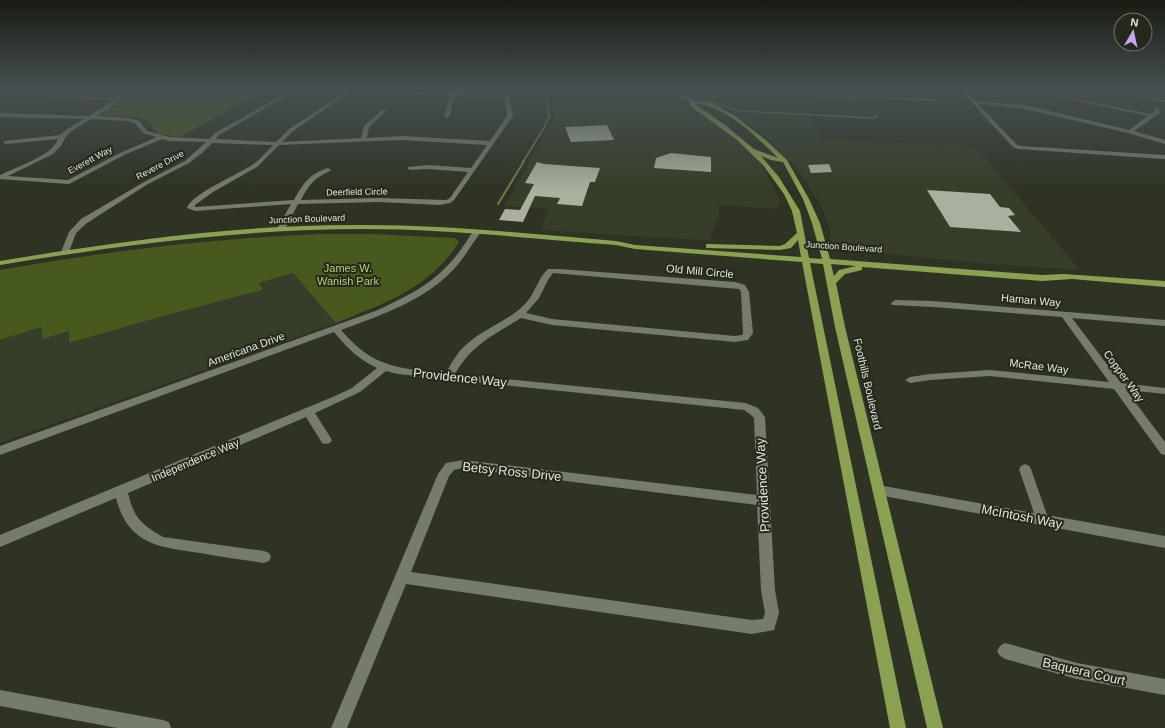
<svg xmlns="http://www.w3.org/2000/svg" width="1165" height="728" viewBox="0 0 1165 728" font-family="Arial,sans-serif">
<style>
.built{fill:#363d28}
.green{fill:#48591e}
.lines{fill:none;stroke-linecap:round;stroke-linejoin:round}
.stream-far1{stroke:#6d8142;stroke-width:1.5}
.stream{stroke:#6d8142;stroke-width:2}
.building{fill:#a9b09e}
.minor{fill:#767c6b;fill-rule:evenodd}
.major{fill:#8aa151;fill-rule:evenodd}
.labels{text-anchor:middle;stroke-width:4;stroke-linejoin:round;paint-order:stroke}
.far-street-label{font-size:9px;fill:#e1e4db;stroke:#24291b}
.park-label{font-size:11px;fill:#b3d176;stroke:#24291b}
.street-label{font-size:11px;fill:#e1e4db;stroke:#24291b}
.near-street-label{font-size:13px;fill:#e1e4db;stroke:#24291b}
</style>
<rect width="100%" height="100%" fill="#2e3324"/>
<g class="built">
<polygon points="561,90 594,92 656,90 713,122 753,154 762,165 781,202 776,209 719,205 719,214 710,238 715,241 540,230 549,209 504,206 554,120 555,110 551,98 559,96"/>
<polygon points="730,112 812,116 820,138 976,147 1080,270 977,263 839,249 830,242 831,232 820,203 813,194 794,163 785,157 770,140"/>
<polygon points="293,273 336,323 0,443 0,340 41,327 43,338 69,331 70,343 163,316 263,290 258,283"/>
</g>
<g class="green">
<path d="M137 90H217L218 91 260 93 180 137 161 134 156 132 151 126 152 123C138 114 118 117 102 115Z"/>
<path d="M322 234H372L455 238 459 242C429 289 385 303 336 323L293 273 259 283 263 290 163 316 69 343V331L43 339 41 327 0 340V270C107 251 214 238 322 234Z"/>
</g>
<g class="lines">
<g class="stream-far1">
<polyline points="550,90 550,92 554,94"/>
<polyline points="709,101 738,111 875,118 876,115"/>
<polyline points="523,162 545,126 549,116 546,95 550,92"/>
</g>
<polyline class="stream" points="498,204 524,161"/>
</g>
<g class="building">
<polygon points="607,125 614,140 571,142 565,127"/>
<polygon points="671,153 711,157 711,172 654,168 656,158"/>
<polygon points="537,162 544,164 600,168 595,182 590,182 582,206 557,204 560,198 535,196 523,222 499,220 505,209 520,210 534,184 525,183"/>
<polygon points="829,164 832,172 811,173 808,165"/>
<polygon points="927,190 990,194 1000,207 1009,208 1015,215 1008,216 1021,232 950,227"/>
</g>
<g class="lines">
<g class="minor">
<polygon points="6,90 12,90 0,94 0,91"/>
<path d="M67 90H72L60 95C78 96 102 100 119 96 125 94 127 90 133 90L110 108 96 116 129 118 139 121 147 131 170 137 209 139 215 133 291 90H296L219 135 215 139 276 142 289 129 348 90H353L293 131 282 142 361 138 364 126 383 109 386 111 385 112 369 127 367 138 401 136 490 141 507 116 505 98 457 96 453 100 450 116 447 118 444 116 449 100 452 96 358 91 356 90 454 93 457 90H461L459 93 507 96 509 97 513 116 454 200 450 203 440 205 379 202 298 204 285 229 281 231 277 229 291 204 195 211 187 208C191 194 239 174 252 165 260 160 266 152 273 145L212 143 202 153 189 163 148 184 87 223 76 233 69 252 65 254 61 252 69 232 81 219 144 182 185 161 206 142 170 141 162 139 124 155 69 184 0 179V175C16 167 52 156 58 139L6 144 4 143V141L60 135 66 130 84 119 0 117V113L89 116 116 99 93 100 53 97 51 96ZM91 119 127 121 135 123 143 133 157 137 120 153 68 180 8 176 53 154 61 146 65 138 70 132ZM401 140 487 145 471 168 428 165 408 167V169L410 170 428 169 468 172 450 198 446 200 379 198 301 200C309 185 314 178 330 171L331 170 328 168C310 173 302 185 294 200L195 207V205L213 192 257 167 279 145Z"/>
<polygon points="774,90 784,90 824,95 936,99 938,100 936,101 824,97"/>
<polygon points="960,90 964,90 975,101 1025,105 1129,130 1148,116 1027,90 1034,90 1151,114 1155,111 1154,108 1158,108 1160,113 1134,131 1165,140 1165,144 1128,133 1025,109 978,104 1017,145 1021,146 1165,155 1165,159 1018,149 1013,147"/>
<polygon points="1097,90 1105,90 1165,100 1165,102"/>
<path d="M474 230H480L481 232C472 244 464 258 454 269 424 301 381 315 341 330 374 369 399 368 446 373 452 362 458 351 468 343 485 328 508 321 524 305 535 295 537 279 548 269H559L735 282 745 285 749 292 753 333 748 340 735 342 552 325 521 318C494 335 472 344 455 374L746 403 758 408 765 417 775 590 779 613 774 630 752 634 406 584 347 728H331L438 474 446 463 463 460 757 495 754 418 750 414 744 410 398 374 386 371 360 392 315 413 332 440 330 443 326 444 322 443 306 417 128 493C134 518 141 524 163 537L264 551 269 553 271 557 269 561 264 563C243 560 222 557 200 553 159 547 128 545 116 498L0 547V535L335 396 352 388 377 368C359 360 346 347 334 332L0 455V446L378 310C403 298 429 286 448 265 458 255 466 242 474 230ZM553 273 739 289 741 292 743 333 742 335 735 336 552 319 526 313 539 298 548 280ZM463 468 757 505 761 590 765 613 763 619 752 620 411 572 449 476 454 470Z"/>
<polygon points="895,300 933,301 1165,320 1165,326 1072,318 1121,383 1165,388 1165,394 1126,390 1165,442 1165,455 1161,454 1114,389 990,376 930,380 910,383 905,380 910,377 930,374 990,370 1109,382 1062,317 933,307 892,305 891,303"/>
<polygon points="1025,464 1029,466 1031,469 1047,515 1165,536 1165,548 878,495 874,493 872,490 874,487 878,485 1034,513 1019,469 1021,466"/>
<polygon points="1005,643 1077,663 1165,679 1165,695 1077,679 1005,659 1000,656 997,651 1000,646"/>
<polygon points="0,690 163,720 169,722 171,728 117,728 0,706"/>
</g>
<path class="major" d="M668 90H673L693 100 710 102 735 116 768 142 787 160 809 199 820 223 830 259 1042 275 1064 274 1165 281V287L1072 279 1042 281 862 267V270L845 274 836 283 845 327 943 728H927L835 327 823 264 810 263 906 728H890L802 262 635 249 616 245C532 239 449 229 365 229 242 229 121 245 0 265V261C121 241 242 224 365 225 449 225 532 234 616 241L635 245 801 257 798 240 791 248 780 250 706 248V244H709L780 246 785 244 797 233 792 211 784 194 763 165 736 139 690 106V102ZM695 103C727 107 756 136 778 158L754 149 725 125 695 104ZM761 156 771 160 783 162 803 199 812 223 822 259 809 258 800 211 779 177ZM831 264 856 266 839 270 834 276Z"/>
</g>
<linearGradient id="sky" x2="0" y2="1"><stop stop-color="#191c14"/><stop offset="0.47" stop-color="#465050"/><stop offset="1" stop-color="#465050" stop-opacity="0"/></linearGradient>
<rect width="1165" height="191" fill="url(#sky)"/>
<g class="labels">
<g class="far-street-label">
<text transform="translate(90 160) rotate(-28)" y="3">Everett Way</text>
<text transform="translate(160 165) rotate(-28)" y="3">Revere Drive</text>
<text transform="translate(357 192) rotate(-1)" y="3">Deerfield Circle</text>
<text transform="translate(307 219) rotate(-2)" y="3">Junction Boulevard</text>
<text transform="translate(844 247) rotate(4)" y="3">Junction Boulevard</text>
</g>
<g class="park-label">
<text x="348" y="272">James W.<tspan x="348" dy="13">Wanish Park</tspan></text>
</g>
<g class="street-label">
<text transform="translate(700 271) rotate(5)" y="4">Old Mill Circle</text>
<text transform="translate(1031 300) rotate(5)" y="4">Haman Way</text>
<text transform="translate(246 349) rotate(-20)" y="4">Americana Drive</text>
<text transform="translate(1039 366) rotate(7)" y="4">McRae Way</text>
<text transform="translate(1124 376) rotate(54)" y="4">Copper Way</text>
<text transform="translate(868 384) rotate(77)" y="4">Foothills Boulevard</text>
<text transform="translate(195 460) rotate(-23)" y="4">Independence Way</text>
</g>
<g class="near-street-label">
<text transform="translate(460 377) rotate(6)" y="5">Providence Way</text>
<text transform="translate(512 471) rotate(6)" y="5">Betsy Ross Drive</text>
<text transform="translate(762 485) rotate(-93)" y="5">Providence Way</text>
<text transform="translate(1022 516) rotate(11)" y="5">McIntosh Way</text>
<text transform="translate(1084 671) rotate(13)" y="5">Baquera Court</text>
</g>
</g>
<g transform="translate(1133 32) rotate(9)"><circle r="19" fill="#24291b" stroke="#707468"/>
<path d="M0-3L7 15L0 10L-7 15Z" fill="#c6a6f0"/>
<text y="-6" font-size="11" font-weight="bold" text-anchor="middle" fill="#e1e4db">N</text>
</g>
</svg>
